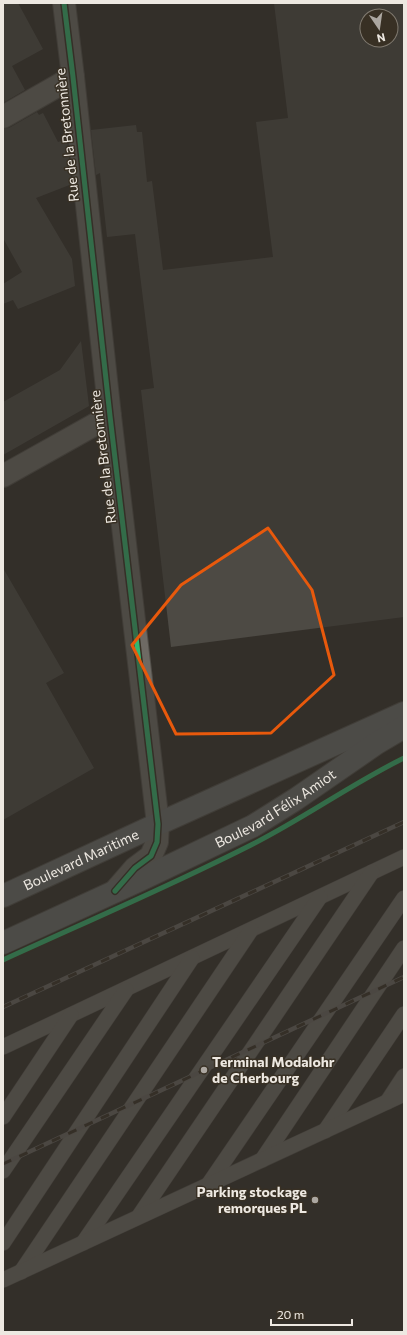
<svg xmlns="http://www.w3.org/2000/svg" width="407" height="1335" viewBox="0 0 407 1335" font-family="Commissioner,sans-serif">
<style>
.building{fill:#4d4a44;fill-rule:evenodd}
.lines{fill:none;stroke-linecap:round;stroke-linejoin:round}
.service-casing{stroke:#514e48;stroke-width:16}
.minor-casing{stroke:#514e48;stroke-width:24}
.tertiary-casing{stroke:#514e48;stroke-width:24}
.primary-casing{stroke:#514e48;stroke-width:24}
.service{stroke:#6e6a64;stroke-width:15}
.minor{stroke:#6e6a64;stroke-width:22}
.tertiary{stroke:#6e6a64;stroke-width:22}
.primary{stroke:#6b6d6b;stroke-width:22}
.rail-casing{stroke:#696560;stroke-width:4.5}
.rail{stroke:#383024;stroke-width:3;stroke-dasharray:9;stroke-linecap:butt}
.cycleway-casing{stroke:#383024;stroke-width:8}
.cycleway{stroke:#33b770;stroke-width:5}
.marked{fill:none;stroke:#e8590c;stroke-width:3;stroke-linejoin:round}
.poi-dot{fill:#aca7a1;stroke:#383024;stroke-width:1.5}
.labels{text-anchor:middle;stroke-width:3;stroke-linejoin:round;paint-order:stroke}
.street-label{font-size:14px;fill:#ede8e1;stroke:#383024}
.poi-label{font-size:14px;font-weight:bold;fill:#ede8e1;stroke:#383024;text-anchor:start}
</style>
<rect width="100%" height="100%" fill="#332f29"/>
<g class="building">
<polygon points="3,3 18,3 43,49 12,66 25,90 3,103"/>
<path d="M274 3H404V617L171 647 141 390 154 388 135 234 107 237 100 173 96 175 91 130 136 125 137 132H142L147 182 152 181 163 270 273 257 256 122 288 118ZM367 16H391V40H367Z"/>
<polygon points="37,112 39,115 43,113 58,142 67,139 72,184 36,198 72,259 75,286 18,309 13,300 3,304 3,284 22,272 3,238 3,129 9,128"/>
<polygon points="81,341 89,406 3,455 3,402 60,370"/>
<polygon points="3,568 64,673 46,683 94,768 3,820"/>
</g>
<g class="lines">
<defs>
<g id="service">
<polyline points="3,1047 404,857"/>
<polyline points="387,1102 404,1076"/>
<polyline points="3,1117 71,1015"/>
<polyline points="325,1131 404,1014"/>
<polyline points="262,1160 404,948"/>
<polyline points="3,1171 126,990"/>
<polyline points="208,1185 404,898"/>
<polyline points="139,1216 372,872"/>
<polyline points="3,1243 192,958"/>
<polyline points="83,1243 320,897"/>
<polyline points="21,1272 251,930"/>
<polyline points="3,1280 404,1094"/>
</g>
<g id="minor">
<polyline points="3,117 73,77"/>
<polyline points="3,476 110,416"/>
</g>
<polyline id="tertiary" points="64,3 73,77 110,416 158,824 157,842 151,856 135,868 115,891"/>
<g id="primary">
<path id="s1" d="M3 896 158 824 404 713"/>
<path id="s2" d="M3 943 140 880 253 826 296 799 377 743 404 727"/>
</g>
</defs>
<use href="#service" class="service-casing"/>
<use href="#minor" class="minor-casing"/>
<use href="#tertiary" class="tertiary-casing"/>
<use href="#primary" class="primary-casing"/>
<use href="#service" class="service"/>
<use href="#minor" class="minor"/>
<use href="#tertiary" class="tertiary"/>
<use href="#primary" class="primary"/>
<defs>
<g id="rail">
<polyline points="3,1007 404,822"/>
<polyline points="3,1164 404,977"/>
</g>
</defs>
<use href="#rail" class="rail-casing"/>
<use href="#rail" class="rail"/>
<defs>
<g id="cycleway">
<polyline points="64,3 73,77 110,416 158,824 157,842 151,856 135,868 115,891"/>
<path d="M3 960C86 922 170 886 251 845 303 819 351 784 404 758"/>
</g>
</defs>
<use href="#cycleway" class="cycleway-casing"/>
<use href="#cycleway" class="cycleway"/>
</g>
<path d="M0 0H407V1335H0ZM268 528 312 590 334 675 271 733 176 734 132 645 181 585Z" fill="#332f29" fill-opacity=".55" fill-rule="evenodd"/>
<path class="marked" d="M268 528 312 590 334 675 271 733 176 734 132 645 181 585Z"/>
<g class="poi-dot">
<circle cx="204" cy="1070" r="4"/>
<circle cx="315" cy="1200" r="4"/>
</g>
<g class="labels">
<g class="street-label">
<text transform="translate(67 135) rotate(-96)" y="5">Rue de la Bretonnière</text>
<text transform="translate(103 457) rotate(-97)" y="5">Rue de la Bretonnière</text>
<text dy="5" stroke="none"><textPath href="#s2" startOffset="304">Boulevard Félix Amiot</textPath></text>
<text dy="5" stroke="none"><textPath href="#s1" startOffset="86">Boulevard Maritime</textPath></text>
</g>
<g class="poi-label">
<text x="212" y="1067">Terminal Modalohr<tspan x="212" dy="16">de Cherbourg</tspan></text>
<text x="307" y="1197" text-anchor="end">Parking stockage<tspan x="307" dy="16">remorques PL</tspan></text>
</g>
</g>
<rect width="407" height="1335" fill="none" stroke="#ede8e1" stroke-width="8"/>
<g transform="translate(379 28) rotate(167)"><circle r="19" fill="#383024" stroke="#807a70"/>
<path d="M0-3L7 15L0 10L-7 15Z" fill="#aca7a1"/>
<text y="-6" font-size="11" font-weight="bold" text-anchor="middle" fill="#ede8e1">N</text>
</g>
<path d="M271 1319v6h81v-6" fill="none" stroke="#ede8e1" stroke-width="2"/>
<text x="277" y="1319" font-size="12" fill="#ede8e1" stroke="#383024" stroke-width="3" paint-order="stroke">20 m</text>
</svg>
